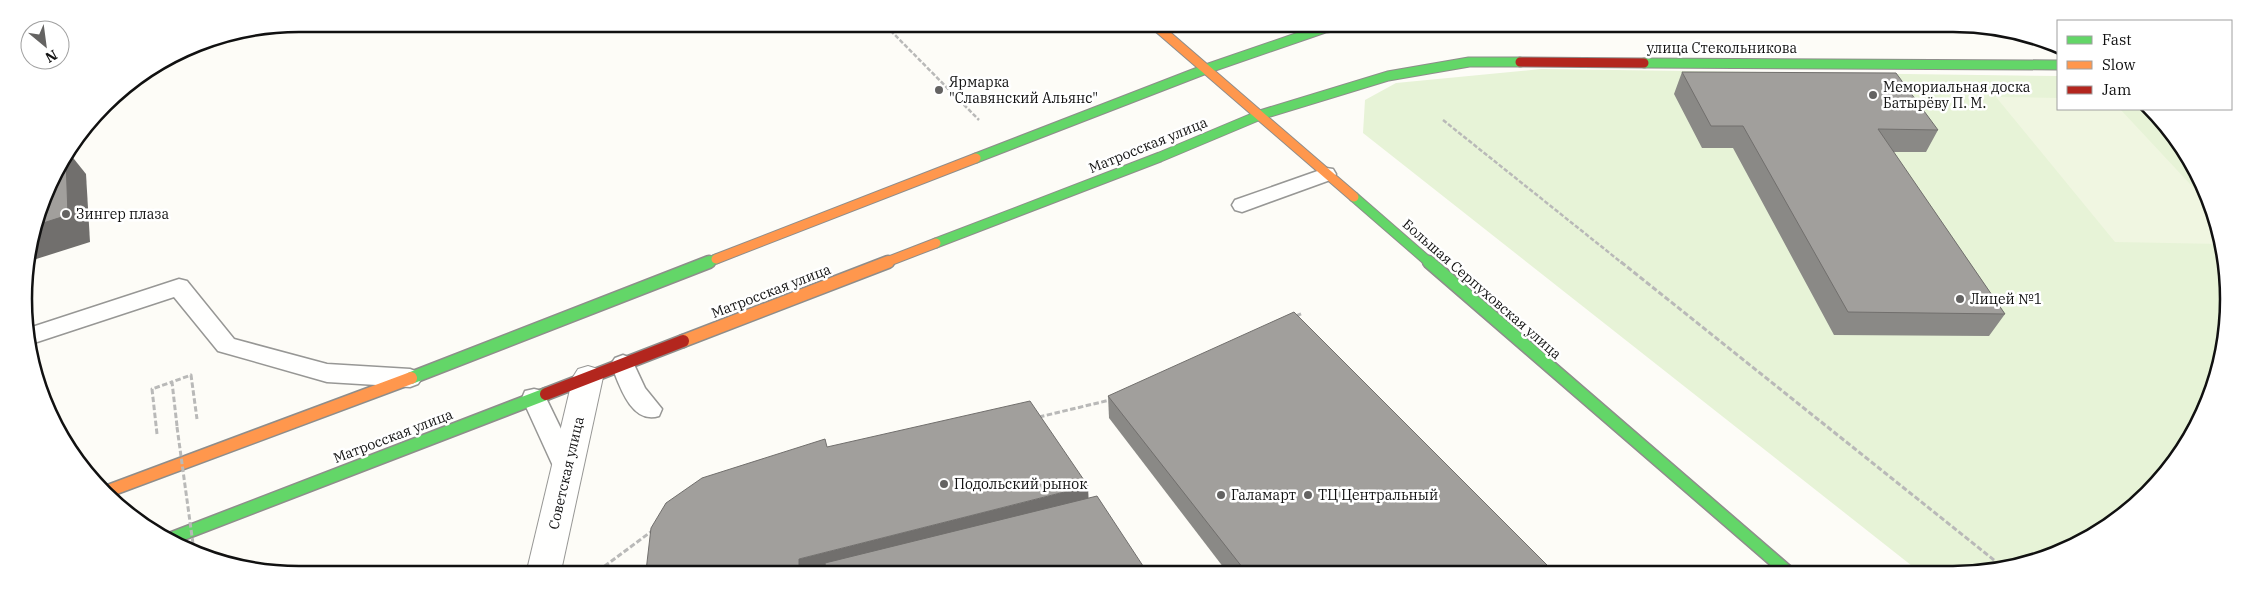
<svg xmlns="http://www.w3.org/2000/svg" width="2252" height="599" viewBox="0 0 2252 599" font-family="'IBM Plex Serif',serif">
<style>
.green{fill:#e7f3d7}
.pitch{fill:#f0f6e1}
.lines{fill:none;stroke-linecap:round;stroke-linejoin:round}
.lane-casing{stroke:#979795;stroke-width:3}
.street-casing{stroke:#979795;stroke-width:2}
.fast-far1-casing{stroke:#8e8d8b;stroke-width:11}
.fast-casing{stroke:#8e8d8b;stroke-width:15}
.slow-far1-casing{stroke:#8e8d8b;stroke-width:11}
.slow-casing{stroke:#8e8d8b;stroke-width:15}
.jam-far1-casing{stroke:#8e8d8b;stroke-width:11}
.jam-casing{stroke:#8e8d8b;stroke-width:15}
.path-far1{stroke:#b9b9b8;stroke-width:2.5;stroke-dasharray:4.5 2;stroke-linecap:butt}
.path{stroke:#b9b9b8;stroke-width:3;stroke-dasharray:5.5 2.5;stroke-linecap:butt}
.lane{fill:#fffffe;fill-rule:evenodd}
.street{fill:#fffffe;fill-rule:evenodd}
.fast-far1{stroke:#63d668;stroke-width:9}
.fast{stroke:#63d668;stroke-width:12}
.slow-far1{stroke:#ff974d;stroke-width:9}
.slow{stroke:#ff974d;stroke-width:12}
.jam-far1{stroke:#b3261e;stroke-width:9}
.jam{stroke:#b3261e;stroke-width:12}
.path-bridge{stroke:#b9b9b8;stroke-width:3;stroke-dasharray:5.5 2.5;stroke-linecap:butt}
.wall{fill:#8a8986}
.shaded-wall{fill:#716f6d}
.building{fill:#a19f9c;stroke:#716f6d}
.poi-dot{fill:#646362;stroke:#fff;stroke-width:2}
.labels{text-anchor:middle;stroke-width:5;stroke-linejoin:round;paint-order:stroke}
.street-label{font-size:14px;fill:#111;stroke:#fff}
.poi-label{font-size:14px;fill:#111;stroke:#fff;text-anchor:start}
.rim{fill:none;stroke:#111;stroke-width:2.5}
</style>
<rect width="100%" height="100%" fill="#fdfcf7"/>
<polygon class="green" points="1541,69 2058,76 2058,109 2144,109 2182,146 2223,245 2223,353 2200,422 2147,495 2074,547 1988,573 1921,573 1363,133 1365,100 1396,83"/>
<polygon class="pitch" points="1996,97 2058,98 2058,109 2120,109 2204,199 2222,244 2115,242"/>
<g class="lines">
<defs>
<g id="lane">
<polygon points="1326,168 1333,169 1336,174 1333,179 1242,212 1235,210 1232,205 1235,200"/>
<polygon points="179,279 187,281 234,339 327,364 410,369 418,372 422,378 418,384 410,387 327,382 218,351 174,297 31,344 29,328"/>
<path d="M623 355 631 358 645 388 662 409 659 416C631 425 619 384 611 364L615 358Z"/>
<polygon points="534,389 543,391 546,398 579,466 575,473 566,476 557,473 553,466 522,398 525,391"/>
</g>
<polygon id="street" points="588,366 598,369 603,377 561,571 527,570 573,377 578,369"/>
<g id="fast-far1">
<polyline points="1644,63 2058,65"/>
<polyline points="976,158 1206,69 1325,28 1335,27"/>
<polyline points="1354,197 1430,263"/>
<polyline points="936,243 1160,157 1260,115 1388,76 1469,62 1520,62"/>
<polyline points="706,263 716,259"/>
</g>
<g id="fast">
<polyline points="1429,262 1789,573"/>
<polyline points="411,378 709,262"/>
<polyline points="167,540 546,394"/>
</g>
<g id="slow-far1">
<polyline points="1156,26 1354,197"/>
<polyline points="716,259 976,158"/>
<polyline points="884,263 936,243"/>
</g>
<g id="slow">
<polyline points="683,341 888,262"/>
<polyline points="108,491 411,378"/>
</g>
<polyline id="jam-far1" points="1520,62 1644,63"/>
<polyline id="jam" points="546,394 683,341"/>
</defs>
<use href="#lane" class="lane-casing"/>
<use href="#street" class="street-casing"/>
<use href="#fast-far1" class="fast-far1-casing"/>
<use href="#fast" class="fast-casing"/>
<use href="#slow-far1" class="slow-far1-casing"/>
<use href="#slow" class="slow-casing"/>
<use href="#jam-far1" class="jam-far1-casing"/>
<use href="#jam" class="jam-casing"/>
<g class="path-far1">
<polyline points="886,26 979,120"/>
<polyline points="1443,120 1622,263"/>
</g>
<g class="path">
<polyline points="1621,262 2004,568"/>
<polyline points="1296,316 1303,313"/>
<polyline points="1039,417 1110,400"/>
<polyline points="177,426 172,382 191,375 197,419"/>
<polyline points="157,434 152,389 172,382"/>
<polyline points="598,571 652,531"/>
</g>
<use href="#lane" class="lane"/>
<use href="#street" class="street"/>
<use href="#fast-far1" class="fast-far1"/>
<use href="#fast" class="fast"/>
<use href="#slow-far1" class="slow-far1"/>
<use href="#slow" class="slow"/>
<use href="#jam-far1" class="jam-far1"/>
<use href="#jam" class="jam"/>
<polyline class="path-bridge" points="177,427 194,551"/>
</g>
<g class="wall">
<polygon points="1682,72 1938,130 1926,152 1893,152 2005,314 1989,336 1834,335 1733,148 1702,148 1674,94"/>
<polygon points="1108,396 1554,572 1227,572 1109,418"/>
</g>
<g class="shaded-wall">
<polygon points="70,154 86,174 90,242 30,261 40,224 66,160"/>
<polygon points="1088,486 1089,508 843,571 799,571 799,559"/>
</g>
<g class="building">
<polygon points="1682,72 1896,73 1938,130 1878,129 2005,314 1848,312 1743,126 1711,126"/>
<polygon points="66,160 68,215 40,224 52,177"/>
<polygon points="1294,312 1554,572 1246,572 1108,396"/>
<polygon points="1030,401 1088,486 799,559 799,571 646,571 651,528 666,503 702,478 825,439 827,447"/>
<polygon points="1097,496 1147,572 826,571 825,563"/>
</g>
<g class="poi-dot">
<circle cx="939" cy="90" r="5"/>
<circle cx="1873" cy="95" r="5"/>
<circle cx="66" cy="214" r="5"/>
<circle cx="1960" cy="299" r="5"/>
<circle cx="944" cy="484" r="5"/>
<circle cx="1221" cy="495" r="5"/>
<circle cx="1308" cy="495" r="5"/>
</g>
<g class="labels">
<g class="street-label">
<text x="1722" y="53">улица Стекольникова</text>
<text transform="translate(1148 145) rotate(-22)" y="5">Матросская улица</text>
<text transform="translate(1482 289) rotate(41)" y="5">Большая Серпуховская улица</text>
<text transform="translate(771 291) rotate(-21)" y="5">Матросская улица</text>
<text transform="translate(393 436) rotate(-21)" y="5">Матросская улица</text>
<text transform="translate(566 473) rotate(-77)" y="5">Советская улица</text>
</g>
<g class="poi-label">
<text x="949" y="87">Ярмарка<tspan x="949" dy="16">"Славянский Альянс"</tspan></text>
<text x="1883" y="92">Мемориальная доска<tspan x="1883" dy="16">Батырёву П. М.</tspan></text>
<text x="76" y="219">Зингер плаза</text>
<text x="1970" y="304">Лицeй №1</text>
<text x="954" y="489">Подольский рынок</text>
<text x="1231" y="500">Галамарт</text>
<text x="1318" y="500">ТЦ Центральный</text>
</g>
</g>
<path d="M0 0H2252V599H0ZM299 32H1953A267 267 0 0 1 2220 299V299A267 267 0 0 1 1953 566H299A267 267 0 0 1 32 299V299A267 267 0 0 1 299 32Z" fill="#fff" fill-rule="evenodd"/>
<path class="rim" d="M299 32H1953A267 267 0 0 1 2220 299V299A267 267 0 0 1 1953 566H299A267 267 0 0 1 32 299V299A267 267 0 0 1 299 32Z"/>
<rect x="2057" y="20" width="175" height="90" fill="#ffffff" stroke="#a0a0a0"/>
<rect x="2067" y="36" width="25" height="8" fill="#63d668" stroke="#a0a0a0"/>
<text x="2102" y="45" font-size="15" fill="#111111">Fast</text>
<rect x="2067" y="61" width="25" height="8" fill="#ff974d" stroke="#a0a0a0"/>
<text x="2102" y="70" font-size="15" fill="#111111">Slow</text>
<rect x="2067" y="86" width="25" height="8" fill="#b3261e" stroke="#a0a0a0"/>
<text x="2102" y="95" font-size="15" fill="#111111">Jam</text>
<g transform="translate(45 45) rotate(151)"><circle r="24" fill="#ffffff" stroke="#a0a0a0"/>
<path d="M0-4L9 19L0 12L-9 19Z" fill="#646362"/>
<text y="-8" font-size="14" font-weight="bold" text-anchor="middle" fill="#111111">N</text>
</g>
</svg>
